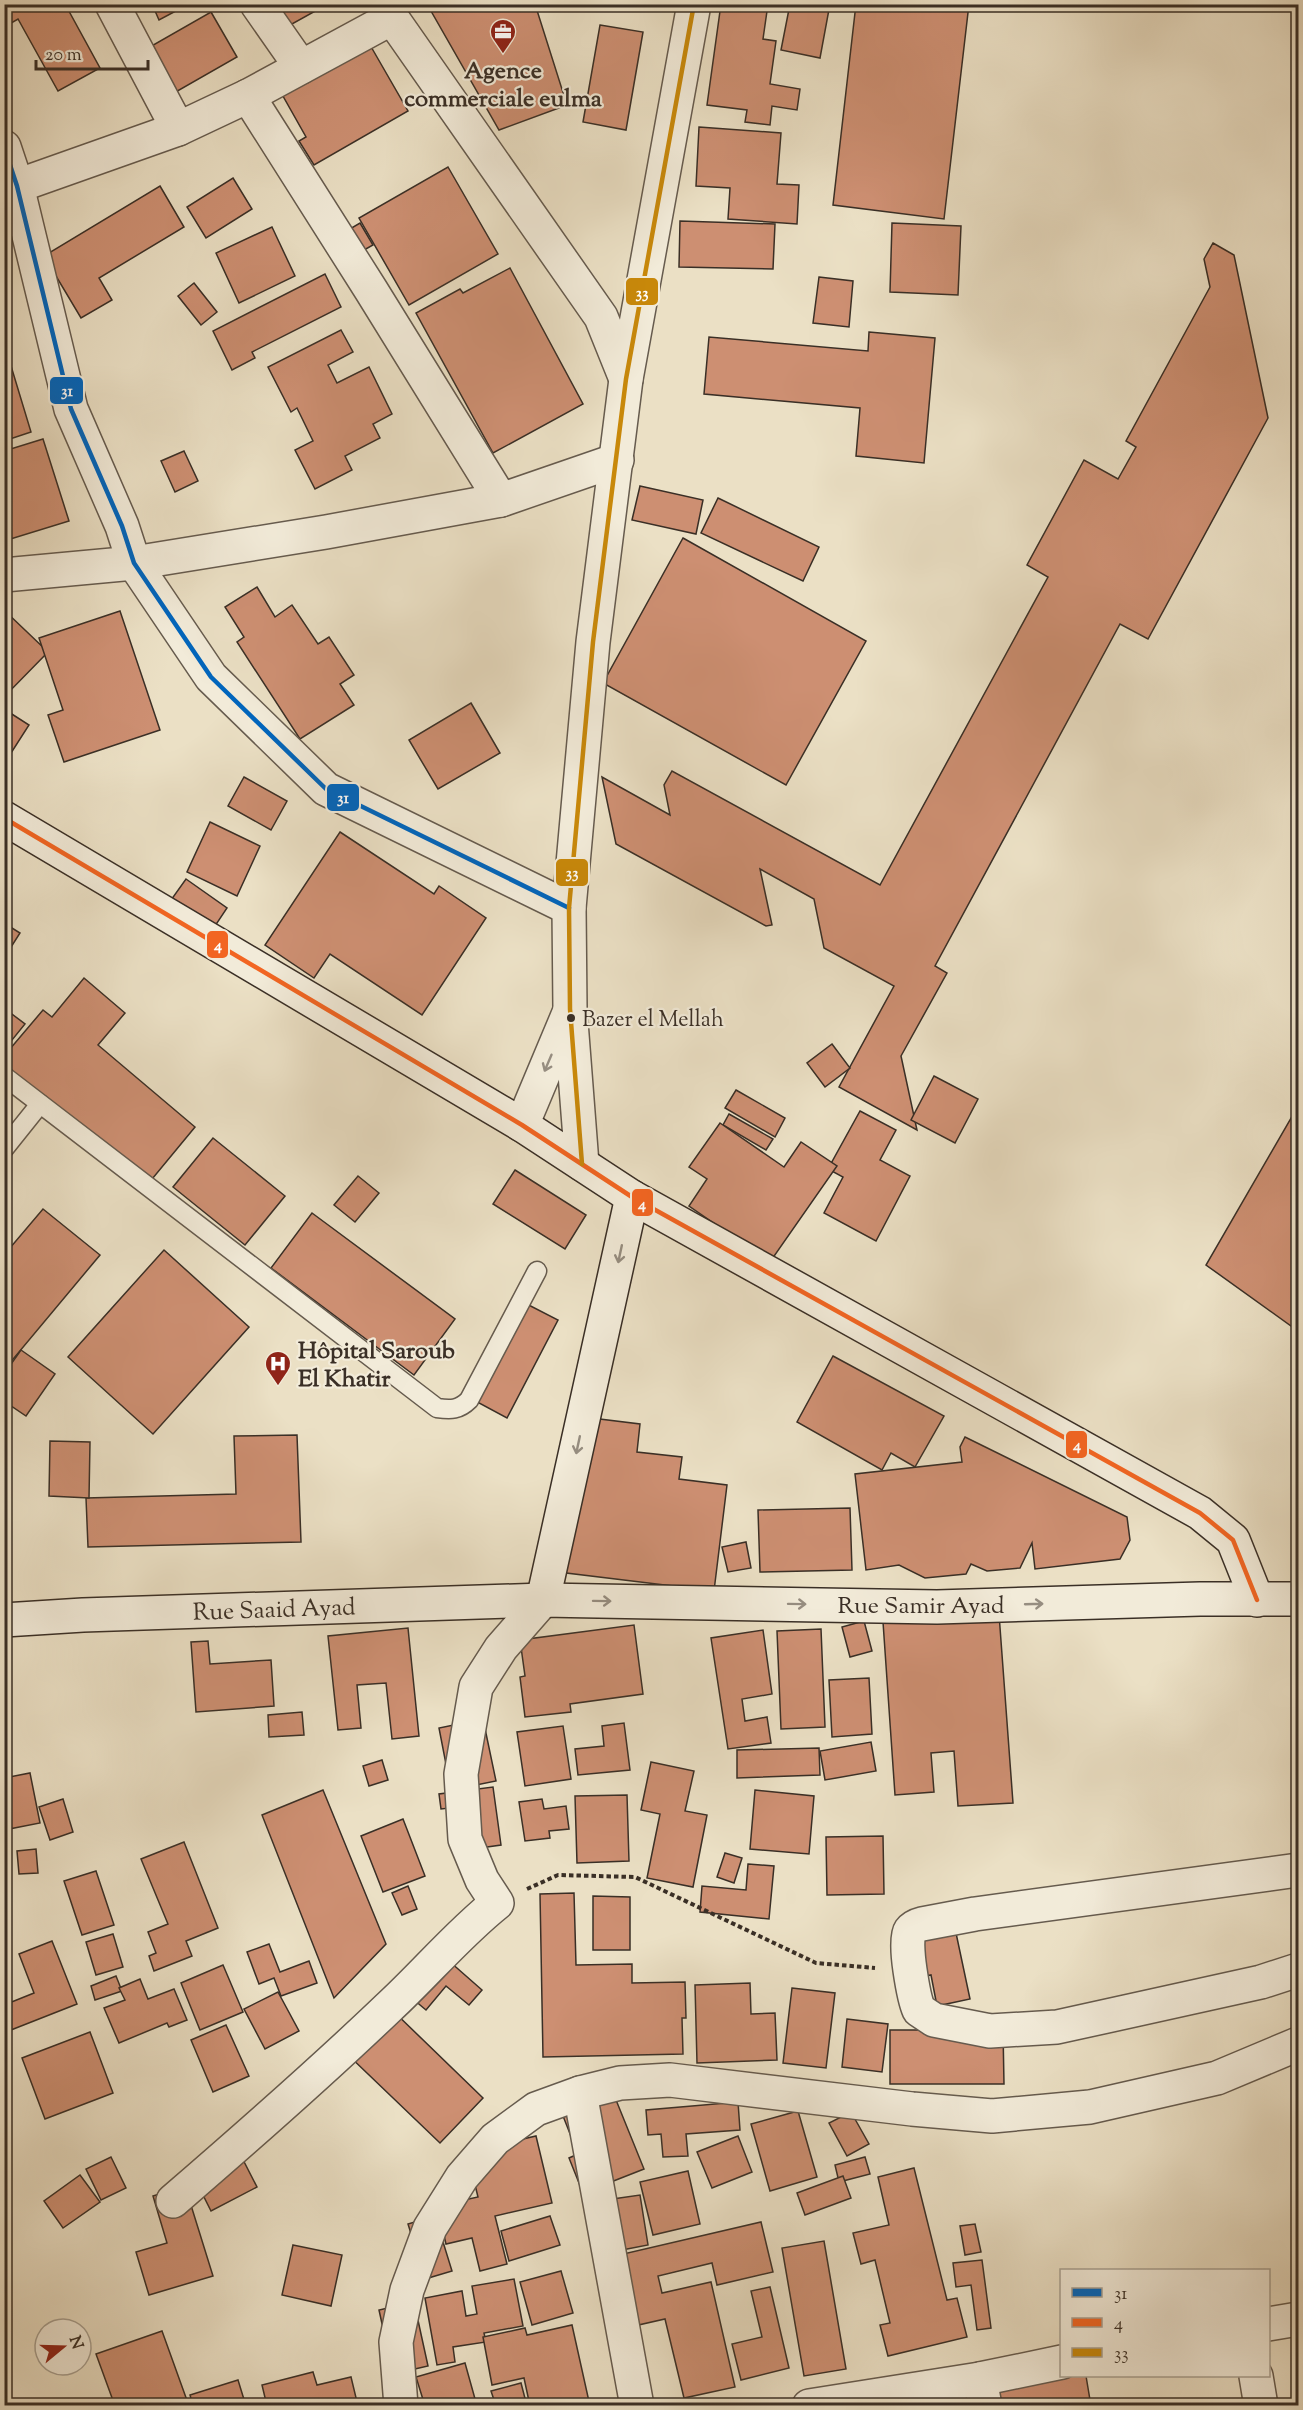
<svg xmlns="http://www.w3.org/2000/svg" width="1303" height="2410" viewBox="0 0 1303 2410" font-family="'Sorts Mill Goudy',serif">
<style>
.building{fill:#cd8f72;stroke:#3a2f26;stroke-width:1.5}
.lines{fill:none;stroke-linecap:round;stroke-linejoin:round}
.lane-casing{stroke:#665b4e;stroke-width:21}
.street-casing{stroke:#665b4e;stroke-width:36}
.secondary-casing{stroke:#3a2f26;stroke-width:36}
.path{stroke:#3a2f26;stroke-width:4;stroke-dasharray:4.5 3;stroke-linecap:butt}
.lane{stroke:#f2ebd9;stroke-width:18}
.street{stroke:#f2ebd9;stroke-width:33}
.secondary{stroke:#f2ebd9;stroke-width:33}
.bus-1-casing{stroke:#f2ebd9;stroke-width:9}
.bus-2-casing{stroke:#f2ebd9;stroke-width:9}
.bus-3-casing{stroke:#f2ebd9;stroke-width:9}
.bus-1{stroke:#0065bd;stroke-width:4.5}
.bus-2{stroke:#f26522;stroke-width:4.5}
.bus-3{stroke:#c8880a;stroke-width:4.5}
.oneway{stroke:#968d80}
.bus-dot{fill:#3a2f26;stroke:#f2ebd9;stroke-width:2}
.labels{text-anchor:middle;stroke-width:4.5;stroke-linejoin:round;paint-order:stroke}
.bus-label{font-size:22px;fill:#3a2f26;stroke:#f2ebd9;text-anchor:start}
.poi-label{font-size:24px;font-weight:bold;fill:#3a2f26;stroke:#f2ebd9}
.street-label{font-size:24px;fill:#3a2f26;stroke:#f2ebd9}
.line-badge{stroke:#f2ebd9;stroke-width:2}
.badge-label{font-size:16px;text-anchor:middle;font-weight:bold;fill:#fff}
</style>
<rect width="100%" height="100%" fill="#ebe0c5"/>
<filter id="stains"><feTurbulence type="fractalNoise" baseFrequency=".00333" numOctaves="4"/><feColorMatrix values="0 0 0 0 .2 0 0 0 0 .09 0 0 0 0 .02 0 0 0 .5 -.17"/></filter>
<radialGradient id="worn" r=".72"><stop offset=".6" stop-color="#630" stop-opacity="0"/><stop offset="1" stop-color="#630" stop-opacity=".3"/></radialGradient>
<g class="building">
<polygon points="4,4 65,4 100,68 58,91 18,19 6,26"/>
<polygon points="152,4 189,4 159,20"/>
<polygon points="270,4 328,4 283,29"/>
<polygon points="427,4 535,4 567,105 499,130"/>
<polygon points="721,4 768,4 763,39 776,41 770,84 800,89 797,110 772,106 770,125 745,122 747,110 707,105"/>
<polygon points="790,4 830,4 820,58 781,50"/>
<polygon points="856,4 969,4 944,219 833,205"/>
<polygon points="211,12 237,57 160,101 134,56"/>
<polygon points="600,25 643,32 626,130 583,122"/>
<polygon points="366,38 408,111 314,165 299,141 306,137 279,89"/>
<polygon points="699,127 781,133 777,184 799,185 797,224 728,219 730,188 696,186"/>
<polygon points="448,167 498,254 409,305 359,218"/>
<polygon points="233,178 252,209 206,238 187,207"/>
<polygon points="160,186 184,227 99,278 112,300 81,318 44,256"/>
<polygon points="680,221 775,224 773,269 679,267"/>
<polygon points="360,223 373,245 357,254 343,233"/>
<polygon points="892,223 961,226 958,295 890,292"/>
<polygon points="272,227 295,276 239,303 216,253"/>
<polygon points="1213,243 1234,255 1268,418 1148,639 1120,624 935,966 947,973 901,1056 917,1130 839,1087 894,986 824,948 814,899 760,869 772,925 766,926 616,844 602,777 670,815 664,785 672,771 880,885 1048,577 1027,565 1084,460 1118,479 1136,447 1126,441 1210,287 1204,259"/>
<polygon points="510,268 583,404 493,453 416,313 460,289 463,293"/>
<polygon points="325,274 341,307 252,352 255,358 232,370 213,331"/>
<polygon points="819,277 853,281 849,327 813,323"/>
<polygon points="194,283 217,312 201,325 178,296"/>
<polygon points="341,330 353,352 328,365 337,383 369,367 392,414 373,424 380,438 345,456 352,470 315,489 295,450 313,441 297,408 291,412 268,367"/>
<polygon points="869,332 935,338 924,463 856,456 860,408 704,394 709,337 868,351"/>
<polygon points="8,356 31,432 4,441 4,357"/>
<polygon points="43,439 69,521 4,541 4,451"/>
<polygon points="184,451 198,481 175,492 161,461"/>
<polygon points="640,486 703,500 696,534 632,520"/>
<polygon points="718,498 819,547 803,581 701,533"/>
<polygon points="683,538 866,641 786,785 603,683"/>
<polygon points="257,587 275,617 292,605 318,644 329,637 354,675 340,684 354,705 300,739 237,642 244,637 225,607"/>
<polygon points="4,610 48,652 4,697"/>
<polygon points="120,611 160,730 64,762 48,715 63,710 39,638"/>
<polygon points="471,703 500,753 438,789 409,740"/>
<polygon points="4,709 29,725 4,764"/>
<polygon points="244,777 287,801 271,830 228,806"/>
<polygon points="210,822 260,846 237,896 187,872"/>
<polygon points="340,832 434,894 439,886 486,918 422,1015 330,954 314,978 265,945"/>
<polygon points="186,879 227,908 213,929 171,900"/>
<polygon points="4,923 20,933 6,955 4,954"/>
<polygon points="84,978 125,1013 98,1045 195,1127 143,1190 4,1073 4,1056 43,1010 52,1017"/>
<polygon points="4,1008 25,1024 4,1050"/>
<polygon points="832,1044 850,1068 825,1087 807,1063"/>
<polygon points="934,1076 978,1099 955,1143 911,1120"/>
<polygon points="736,1090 785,1118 775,1137 725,1108"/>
<polygon points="1298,1106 1298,1331 1206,1265"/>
<polygon points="860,1111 896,1130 880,1160 910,1176 876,1241 824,1213 843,1177 828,1169"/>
<polygon points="729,1114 773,1139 766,1150 723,1125"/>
<polygon points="720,1123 784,1167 801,1142 837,1166 770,1262 689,1206 707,1179 689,1167"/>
<polygon points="213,1138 285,1196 245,1245 173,1187"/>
<polygon points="515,1170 586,1215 565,1249 493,1204"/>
<polygon points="358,1176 379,1193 355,1222 334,1205"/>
<polygon points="43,1209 100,1255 4,1370 4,1255"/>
<polygon points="312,1213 455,1319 414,1375 271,1268"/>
<polygon points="164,1250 249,1327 153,1434 68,1357"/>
<polygon points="517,1299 558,1320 507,1418 466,1396"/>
<polygon points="21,1350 55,1374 26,1416 4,1401 4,1374"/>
<polygon points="833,1356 944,1416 915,1467 891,1453 882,1470 797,1422"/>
<polygon points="567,1415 640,1424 637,1452 682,1457 679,1479 727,1485 714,1591 550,1571"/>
<polygon points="297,1435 301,1542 88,1547 86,1498 236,1494 234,1436"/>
<polygon points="965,1437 1127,1517 1130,1540 1120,1559 1035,1569 1032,1543 1020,1568 987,1571 971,1564 966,1574 925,1578 899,1565 866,1570 855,1474 962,1462 960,1447"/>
<polygon points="50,1441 90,1442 89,1498 49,1496"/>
<polygon points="850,1508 852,1570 760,1572 758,1510"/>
<polygon points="746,1542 751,1568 728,1572 722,1547"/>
<polygon points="999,1614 1013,1803 958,1806 954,1751 931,1753 934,1792 895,1795 883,1622"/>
<polygon points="864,1621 872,1651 850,1657 842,1627"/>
<polygon points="634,1625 643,1694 570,1704 571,1712 525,1717 520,1677 525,1676 520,1640"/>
<polygon points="408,1628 419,1736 392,1739 386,1683 357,1685 361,1728 338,1730 328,1636"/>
<polygon points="821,1629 825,1727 781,1729 777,1631"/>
<polygon points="763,1630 772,1694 742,1699 745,1721 767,1717 771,1743 728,1749 711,1638"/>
<polygon points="208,1641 210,1664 271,1660 274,1706 196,1712 191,1642"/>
<polygon points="869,1678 872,1734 832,1737 829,1680"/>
<polygon points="302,1712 304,1735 269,1737 268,1715"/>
<polygon points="483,1719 496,1781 451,1790 439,1728"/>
<polygon points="624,1723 630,1770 578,1775 575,1749 604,1746 602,1726"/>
<polygon points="563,1726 571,1779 525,1786 517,1732"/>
<polygon points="871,1742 876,1771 825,1780 820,1751"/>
<polygon points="819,1748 820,1775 737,1778 737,1750"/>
<polygon points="382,1760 388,1780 369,1786 363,1766"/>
<polygon points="651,1762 694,1771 685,1811 707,1815 693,1887 647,1878 660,1814 641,1810"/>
<polygon points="30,1773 40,1823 4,1830 4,1778"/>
<polygon points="493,1787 501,1845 473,1849 468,1806 441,1809 439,1794"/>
<polygon points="323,1790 386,1944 334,1998 262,1815"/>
<polygon points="755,1790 814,1796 809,1854 750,1849"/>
<polygon points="627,1795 629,1861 577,1863 575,1796"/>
<polygon points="63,1799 73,1832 50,1840 39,1807"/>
<polygon points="542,1799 544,1809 566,1806 569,1829 549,1831 550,1838 525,1841 519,1802"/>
<polygon points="403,1819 425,1876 383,1892 361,1836"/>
<polygon points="883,1836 884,1894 827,1895 826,1837"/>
<polygon points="184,1842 218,1928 186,1941 192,1956 154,1971 149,1956 156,1953 148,1932 168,1924 141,1859"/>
<polygon points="36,1849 38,1873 19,1874 17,1851"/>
<polygon points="725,1853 742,1858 734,1883 717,1877"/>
<polygon points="748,1864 774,1866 769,1919 700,1912 702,1886 746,1890"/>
<polygon points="96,1871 114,1925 82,1935 64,1881"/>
<polygon points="4,1874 9,1908 4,1909"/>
<polygon points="408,1886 417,1909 402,1915 392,1893"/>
<polygon points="574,1893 576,1965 632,1964 632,1983 685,1982 686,2018 682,2018 683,2054 543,2057 540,1894"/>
<polygon points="593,1896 630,1897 630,1950 593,1950"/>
<polygon points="956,1933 970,1999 937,2006 931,1975 906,1980 899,1945"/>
<polygon points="113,1934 123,1967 96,1975 86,1942"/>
<polygon points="52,1941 77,2004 11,2030 4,2013 4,2005 34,1993 19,1954"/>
<polygon points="269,1944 280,1972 309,1961 317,1983 281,1996 274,1978 259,1984 247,1952"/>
<polygon points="441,1954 482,1990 469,2005 446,1986 426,2010 407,1994"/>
<polygon points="223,1965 243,2012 200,2030 181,1983"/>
<polygon points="116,1976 122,1991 95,2000 91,1986"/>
<polygon points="140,1979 148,1999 174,1989 187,2020 169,2027 167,2023 119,2043 104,2008 125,2000 119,1988"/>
<polygon points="750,1983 751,2014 775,2013 777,2060 697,2063 695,1985"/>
<polygon points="792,1988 835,1993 826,2068 783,2063"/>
<polygon points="278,1992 299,2031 265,2049 244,2009"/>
<polygon points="388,2006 483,2098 440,2143 344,2051"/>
<polygon points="847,2019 888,2024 882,2072 842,2067"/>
<polygon points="226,2025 249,2076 213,2092 191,2040"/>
<polygon points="890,2030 1003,2030 1004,2084 890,2084"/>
<polygon points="90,2032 113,2093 45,2119 22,2058"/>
<polygon points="614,2095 644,2169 583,2193 569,2158 578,2154 563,2116"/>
<polygon points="738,2102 740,2130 686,2134 688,2156 663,2157 661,2134 648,2135 646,2110"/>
<polygon points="798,2111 817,2177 770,2191 751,2124"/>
<polygon points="851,2112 869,2144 847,2156 829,2123"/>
<polygon points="536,2136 552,2203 495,2216 507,2264 480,2271 472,2238 446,2244 437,2206 478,2197 467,2152"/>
<polygon points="738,2136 752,2172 712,2188 697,2152"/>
<polygon points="236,2146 257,2187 211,2211 190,2169"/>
<polygon points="111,2157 126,2188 101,2200 86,2169"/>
<polygon points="865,2157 870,2174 839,2182 835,2165"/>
<polygon points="914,2168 947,2300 957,2298 967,2337 888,2356 880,2325 890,2323 875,2260 861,2264 853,2233 889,2225 878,2177"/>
<polygon points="688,2171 700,2224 653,2235 640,2182"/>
<polygon points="80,2175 100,2202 63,2228 44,2201"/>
<polygon points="843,2176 851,2198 805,2215 797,2193"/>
<polygon points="185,2186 213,2276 149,2295 136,2252 167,2243 153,2196"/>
<polygon points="640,2195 648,2245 601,2254 592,2202"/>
<polygon points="435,2216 452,2271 425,2279 408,2224"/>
<polygon points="550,2216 560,2245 509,2261 501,2231"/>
<polygon points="761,2222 773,2272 717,2285 712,2263 658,2276 662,2293 711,2282 735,2387 684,2398 665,2319 612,2331 606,2258"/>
<polygon points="975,2224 981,2252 965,2255 960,2226"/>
<polygon points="824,2241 846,2369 804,2376 782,2248"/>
<polygon points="293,2245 342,2255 331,2306 282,2295"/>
<polygon points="982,2260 991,2328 977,2330 971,2285 956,2287 953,2263"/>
<polygon points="561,2271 573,2313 532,2325 520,2282"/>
<polygon points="514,2279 523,2326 484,2333 486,2342 453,2347 455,2362 437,2365 425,2298 462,2291 466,2316 477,2314 472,2286"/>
<polygon points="770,2287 789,2368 741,2380 732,2344 762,2337 751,2291"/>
<polygon points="414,2302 428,2366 393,2374 379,2310"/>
<polygon points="572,2325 590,2406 530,2406 524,2378 492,2385 483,2337 525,2328 527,2335"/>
<polygon points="162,2331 189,2406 115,2406 96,2354"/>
<polygon points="465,2363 477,2406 425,2406 416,2377"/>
<polygon points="313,2372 317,2385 351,2377 358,2406 267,2406 262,2385"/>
<polygon points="1062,2376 1086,2376 1091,2406 985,2406 980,2380"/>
<polygon points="238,2380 246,2406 193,2406 190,2395"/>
<polygon points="521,2383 527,2406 496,2406 491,2391"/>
</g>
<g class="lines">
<defs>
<g id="lane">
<path d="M4 1076 437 1408C451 1410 459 1410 469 1400L537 1271"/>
<polyline points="4,1149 40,1104"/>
</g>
<g id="street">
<polyline points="112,4 178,129"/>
<polyline points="257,4 301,67"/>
<polyline points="385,4 392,18 601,317 626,379"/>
<polyline points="248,96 371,290 501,500"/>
<polyline points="4,147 17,186 71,409 122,526 134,563 211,677 326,789 569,908"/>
<polyline points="17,186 178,129 248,96 392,18"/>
<polyline points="4,575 134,563 326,532 501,500 617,460"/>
<polyline points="522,1125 569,1013"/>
<polyline points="582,1164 570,1009 569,908 593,642 626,379 694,4"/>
<path d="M1298 1870 975 1914 922 1924C918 1925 913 1927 910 1931 903 1941 914 1999 919 2010L934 2020 990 2031 1057 2027 1261 1982 1298 1970"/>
<polyline points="580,2093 637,2406"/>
<path d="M173 2201C246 2138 318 2075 388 2008 425 1974 457 1935 497 1903L482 1880 465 1839 461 1774 476 1687 501 1648 543 1600"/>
<polyline points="1268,2324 1298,2319"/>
<polyline points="1256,2376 1261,2406"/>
<polyline points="980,2379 985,2406"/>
<polyline points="401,2406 396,2342 407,2290 430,2228 462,2177 495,2139 536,2109 580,2093 620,2083 670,2080 912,2109 992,2116 1090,2107 1217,2078 1298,2044"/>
<polyline points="809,2406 980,2379 1062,2362"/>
</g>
<g id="secondary">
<polyline points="4,818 522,1125 632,1197 1200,1513 1233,1540 1257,1600"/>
<polyline points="543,1600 632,1197"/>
<polyline points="4,1620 83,1615 543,1600 937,1607 1200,1599 1298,1599"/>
</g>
</defs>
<use href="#lane" class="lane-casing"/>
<use href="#street" class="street-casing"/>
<use href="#secondary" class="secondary-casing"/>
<polyline class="path" points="527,1889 558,1875 635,1877 816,1963 875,1968"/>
<use href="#lane" class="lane"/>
<use href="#street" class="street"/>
<use href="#secondary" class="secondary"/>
<defs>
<polyline id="bus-1" points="4,147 17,186 71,409 122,526 134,563 211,677 326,789 569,908"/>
<polyline id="bus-2" points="4,818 522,1125 632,1197 1200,1513 1233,1540 1257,1600"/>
<polyline id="bus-3" points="582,1164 570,1009 569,908 593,642 626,379 694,4"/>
</defs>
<use href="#bus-1" class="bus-1-casing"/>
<use href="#bus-2" class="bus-2-casing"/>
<use href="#bus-3" class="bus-3-casing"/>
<use href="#bus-1" class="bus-1"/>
<use href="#bus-2" class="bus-2"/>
<use href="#bus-3" class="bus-3"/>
</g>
<defs><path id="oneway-shaft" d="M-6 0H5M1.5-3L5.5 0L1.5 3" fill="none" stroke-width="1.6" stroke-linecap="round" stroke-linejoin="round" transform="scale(1.5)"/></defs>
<g class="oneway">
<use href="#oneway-shaft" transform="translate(548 1063) rotate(113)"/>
<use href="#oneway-shaft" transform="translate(620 1254) rotate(102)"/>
<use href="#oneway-shaft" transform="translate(578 1445) rotate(102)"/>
<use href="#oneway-shaft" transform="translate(602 1601) rotate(1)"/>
<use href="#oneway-shaft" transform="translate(797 1604) rotate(1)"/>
<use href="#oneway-shaft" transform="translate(1034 1604) rotate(-2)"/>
</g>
<defs>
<symbol id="office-pin" viewBox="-11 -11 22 30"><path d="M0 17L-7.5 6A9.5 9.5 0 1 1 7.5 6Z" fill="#8f2418" stroke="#f2ebd9"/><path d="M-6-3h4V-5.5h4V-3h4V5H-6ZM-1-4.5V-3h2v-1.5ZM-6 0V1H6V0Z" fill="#fff"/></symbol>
<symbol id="hospital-pin" viewBox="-11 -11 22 30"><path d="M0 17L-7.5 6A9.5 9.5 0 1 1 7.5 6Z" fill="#8f2418" stroke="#f2ebd9"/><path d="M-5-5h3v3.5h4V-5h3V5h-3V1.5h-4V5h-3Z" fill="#fff"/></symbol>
</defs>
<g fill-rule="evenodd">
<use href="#office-pin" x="488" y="17" width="30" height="40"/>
<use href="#hospital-pin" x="263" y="1349" width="30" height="40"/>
</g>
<circle class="bus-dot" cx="571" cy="1018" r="5"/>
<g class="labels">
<g class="bus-label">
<text x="582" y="1026">Bazer el Mellah</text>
</g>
<g class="poi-label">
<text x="503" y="78">Agence<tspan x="503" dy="28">commerciale eulma</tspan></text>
<text x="298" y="1358" text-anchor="start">Hôpital Saroub<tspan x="298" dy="28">El Khatir</tspan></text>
</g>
<g class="street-label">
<text x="921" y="1613">Rue Samir Ayad</text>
<text transform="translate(274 1609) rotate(-2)" y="8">Rue Saaid Ayad</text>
</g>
</g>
<g class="line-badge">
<rect x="625" y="277" width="34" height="29" rx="6" fill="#c8880a"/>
<rect x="49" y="376" width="35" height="29" rx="6" fill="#0065bd"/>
<rect x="326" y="783" width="34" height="29" rx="6" fill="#0065bd"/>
<rect x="555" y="858" width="34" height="29" rx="6" fill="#c8880a"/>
<rect x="206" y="930" width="23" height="29" rx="6" fill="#f26522"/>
<rect x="631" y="1188" width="23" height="29" rx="6" fill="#f26522"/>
<rect x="1065" y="1430" width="23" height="29" rx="6" fill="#f26522"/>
</g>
<g class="badge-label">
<text x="642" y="298">33</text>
<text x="67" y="396">31</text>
<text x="343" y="803">31</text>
<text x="572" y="878">33</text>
<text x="218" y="950">4</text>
<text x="642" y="1209">4</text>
<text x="1077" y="1450">4</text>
</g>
<rect width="1303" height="2410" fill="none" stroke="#ebe0c5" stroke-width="24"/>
<rect x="6" y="6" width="1291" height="2398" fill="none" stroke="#3a2f26" stroke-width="3"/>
<rect x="12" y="12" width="1279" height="2386" fill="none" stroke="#3a2f26" stroke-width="1.5"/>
<rect x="1060" y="2269" width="210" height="108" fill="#f2ebd9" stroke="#a8a091" stroke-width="1.5"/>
<rect x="1072" y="2288" width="30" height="9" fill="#0065bd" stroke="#a8a091" stroke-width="1.5"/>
<text x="1114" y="2299" font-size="18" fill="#3a2f26">31</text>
<rect x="1072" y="2318" width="30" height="9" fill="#f26522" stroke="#a8a091" stroke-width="1.5"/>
<text x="1114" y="2329" font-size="18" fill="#3a2f26">4</text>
<rect x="1072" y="2348" width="30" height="9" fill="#c8880a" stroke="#a8a091" stroke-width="1.5"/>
<text x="1114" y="2359" font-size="18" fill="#3a2f26">33</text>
<g transform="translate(63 2347) rotate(71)"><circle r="28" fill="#f2ebd9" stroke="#a8a091" stroke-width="1.5"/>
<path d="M0-4.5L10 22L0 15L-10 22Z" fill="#8f2418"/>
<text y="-9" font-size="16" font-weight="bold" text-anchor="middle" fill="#3a2f26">N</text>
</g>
<path d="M36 60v9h112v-9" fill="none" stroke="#3a2f26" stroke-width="3"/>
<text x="45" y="60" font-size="18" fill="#3a2f26" stroke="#f2ebd9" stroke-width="4.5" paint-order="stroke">20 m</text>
<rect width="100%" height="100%" filter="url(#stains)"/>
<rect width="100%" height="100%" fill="url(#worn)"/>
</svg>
